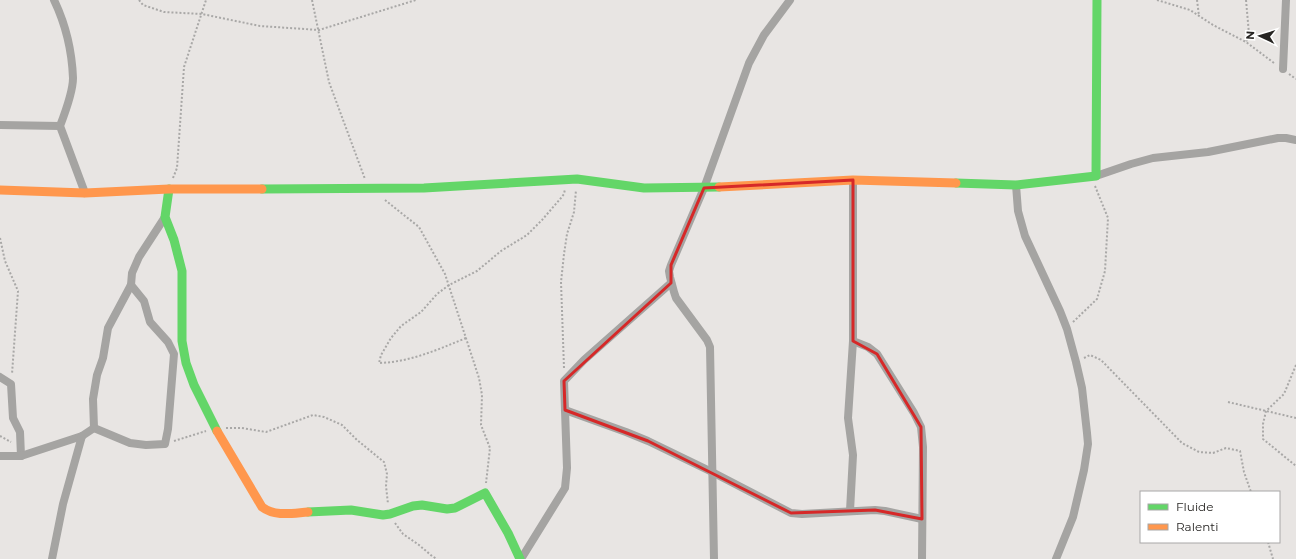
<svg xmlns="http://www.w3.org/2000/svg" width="1296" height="559" viewBox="0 0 1296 559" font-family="Montserrat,sans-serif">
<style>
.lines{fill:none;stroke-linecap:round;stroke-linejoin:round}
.path{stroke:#a9a8a7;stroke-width:2;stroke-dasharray:2 2;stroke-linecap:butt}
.street{stroke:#a5a4a2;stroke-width:8}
.fast{stroke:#63d668;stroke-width:9}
.slow{stroke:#ff974d;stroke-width:9}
.marked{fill:none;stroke:#d62828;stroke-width:3;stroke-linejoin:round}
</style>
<rect width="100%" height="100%" fill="#e8e5e3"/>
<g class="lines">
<g class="path">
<polyline points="139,0 143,5 164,12 202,14 260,26 319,30 416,0"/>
<polyline points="312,0 329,82 365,179"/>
<polyline points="1157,0 1190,10 1213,25 1246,42 1274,63"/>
<polyline points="1197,0 1199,16"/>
<polyline points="1246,0 1249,34 1246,42"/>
<polyline points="1289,74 1296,79"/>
<polyline points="173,178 177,168 184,67 206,0"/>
<polyline points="385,200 419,227 445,274 479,378 482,395 481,425 490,448 486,483"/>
<polyline points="0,238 5,261 18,291 12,374"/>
<polyline points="1073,322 1097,299 1105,271 1108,218 1095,186"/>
<path d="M466 338C437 350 410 362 379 363L381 355 391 338 401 326 421 312 437 294 449 285 477 271 501 251 527 235 542 220 561 198 564 194 565 189"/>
<polyline points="1084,358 1090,355 1101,360 1182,443 1199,452 1213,453 1226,448 1240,451 1244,472 1251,492"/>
<polyline points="1296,365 1284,394 1266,411 1263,424 1263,439 1296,466"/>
<polyline points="564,368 561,282 564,254 567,234 574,212 576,190"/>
<polyline points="1228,402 1296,418"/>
<polyline points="226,428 242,428 266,432 313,415 324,417 342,425 357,440 384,462 387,474 386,486 388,504"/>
<polyline points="0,436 11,442"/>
<polyline points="174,441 206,431"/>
<polyline points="395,523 403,534 419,545 432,556 437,559"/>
<polyline points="1268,542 1273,559"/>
</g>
<g class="street">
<path d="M54 0C65 23 72 52 73 78 73 92 65 113 60 126L85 193"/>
<polyline points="1283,69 1286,0"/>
<polyline points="0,125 60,126"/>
<polyline points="1096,176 1131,164 1153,158 1208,152 1278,138 1286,138 1296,140"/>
<polyline points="853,180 853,341 868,347 877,354 914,413 921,427 923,447 922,559"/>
<polyline points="1016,185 1018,211 1025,236 1060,311 1067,329 1076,362 1082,388 1087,433 1088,444 1084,470 1073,517 1056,559"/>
<polyline points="0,377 11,384 13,418 20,432 21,456"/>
<polyline points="565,410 626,432 648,441 712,472 791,513 802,514 875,510 885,511 922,519"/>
<polyline points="94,428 130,443 146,445 165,444 168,429 174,354 168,342 150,322 144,301 131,285"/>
<polyline points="94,428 93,399 97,375 103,358 108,328 131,285 132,273 139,257 165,217"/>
<polyline points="0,456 21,456 82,436"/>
<polyline points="850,511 853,455 848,418 853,341"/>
<polyline points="52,559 63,504 82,436 94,428"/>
<polyline points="521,559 565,488 567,468 564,381 584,360 671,283"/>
<polyline points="714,559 710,347 707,340 676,298 674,292 670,277 669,271 671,265 704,188 749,63 764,35 790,0"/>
</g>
<g class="fast">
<polyline points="956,183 1016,185 1096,176 1097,0"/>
<polyline points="169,189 165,217 174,240 182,271 182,341 186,363 194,385 217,431"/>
<polyline points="262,189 424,188 577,179 644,188 719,187"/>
<polyline points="308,512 351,510 383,515 390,514 413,506 422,505 447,509 455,508 485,493 508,533 520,559"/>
</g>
<g class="slow">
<polyline points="719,187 853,180 956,183"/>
<polyline points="0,190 85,193 169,189 262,189"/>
<path d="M217 431 262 507C275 517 293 513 308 512"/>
</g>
</g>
<path class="marked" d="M853 180V341L877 354 921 427 922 519 875 510 791 513 648 441 565 410 564 381 671 283V265L704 188Z"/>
<rect x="1140" y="491" width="140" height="52" fill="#ffffff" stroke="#a8a7a7"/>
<rect x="1148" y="504" width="20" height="6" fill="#63d668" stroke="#a8a7a7"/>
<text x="1176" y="511" font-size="12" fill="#262422">Fluide</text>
<rect x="1148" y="524" width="20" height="6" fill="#ff974d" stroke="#a8a7a7"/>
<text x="1176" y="531" font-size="12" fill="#262422">Ralenti</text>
<g transform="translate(1260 36) rotate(274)" stroke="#ffffff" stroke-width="3" paint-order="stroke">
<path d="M0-3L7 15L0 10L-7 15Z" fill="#262422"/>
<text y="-6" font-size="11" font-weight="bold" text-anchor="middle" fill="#262422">N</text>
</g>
</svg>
